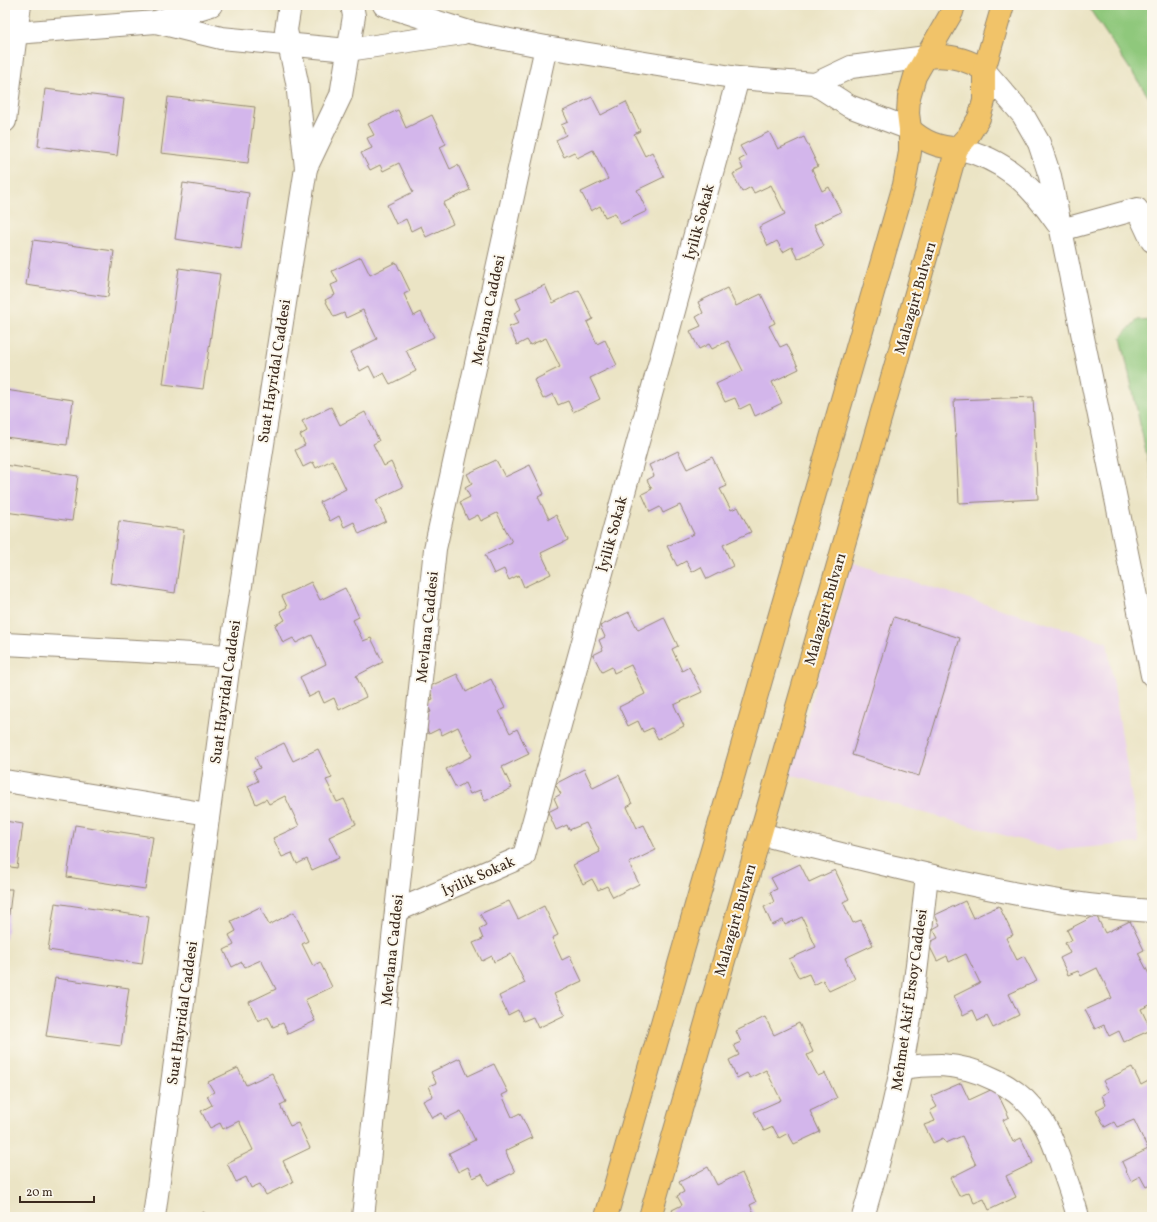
<svg xmlns="http://www.w3.org/2000/svg" width="1157" height="1222" viewBox="0 0 1157 1222" font-family="Vollkorn,serif">
<style>
.built{fill:#ead1ec}
.green{fill:#8fc87c;stroke:#65794d}
.building{fill:#d3b6eb}
.lines{fill:none;stroke-linecap:round;stroke-linejoin:round}
.street-casing{stroke:#938772;stroke-width:24}
.highway-casing{stroke:#938772;stroke-width:24}
.street{stroke:#fff;stroke-width:22}
.highway{stroke:#f1c369;stroke-width:22}
.labels{text-anchor:middle;stroke-width:4;stroke-linejoin:round;paint-order:stroke}
.street-label{font-size:15px;fill:#3b2a1e;stroke:#fbf7ec}
</style>
<rect width="100%" height="100%" fill="#fbf7ec"/>
<filter id="ink" filterUnits="userSpaceOnUse"><feTurbulence type="fractalNoise" baseFrequency=".025" numOctaves="2"/><feDisplacementMap in="SourceGraphic" scale="8" xChannelSelector="R" yChannelSelector="G"/><feConvolveMatrix kernelMatrix="1 2 1 2 8 2 1 2 1" color-interpolation-filters="sRGB"/></filter>
<filter id="wash" filterUnits="userSpaceOnUse"><feTurbulence type="fractalNoise" baseFrequency=".012" numOctaves="4" result="noise"/><feDisplacementMap in="SourceGraphic" scale="16" xChannelSelector="R" yChannelSelector="G"/><feGaussianBlur stdDeviation="0.9" result="paint"/><feColorMatrix in="noise" values="0 0 0 0 0 0 0 0 0 0 0 0 0 0 0 0 0 1.4 0 .05"/><feComposite in="paint" operator="in"/></filter>
<g filter="url(#wash)">
<rect width="100%" height="100%" fill="#ebe4c5"/>
<polygon class="built" points="851,562 1107,642 1139,843 1057,850 790,775"/>
<g class="green">
<polygon points="1087,5 1152,5 1152,102"/>
<polygon points="1152,319 1152,479 1121,337 1137,320"/>
</g>
<g id="blocks">
<g class="building">
<polygon points="45,89 124,99 117,156 38,146"/>
<polygon points="168,97 255,107 248,163 161,153"/>
<polygon points="592,97 601,115 626,102 640,131 634,134 645,156 652,152 664,177 637,190 647,211 620,224 615,213 605,217 600,206 591,211 581,192 608,179 593,150 577,158 574,152 564,157 556,140 566,135 561,125 568,122 563,111"/>
<polygon points="398,110 406,128 432,115 446,144 440,147 450,169 458,165 470,190 443,203 453,224 426,237 421,226 411,231 406,219 396,224 387,205 413,192 399,163 383,171 380,165 370,170 361,153 372,148 367,138 374,135 368,124"/>
<polygon points="769,132 778,149 804,137 818,166 812,169 822,191 829,187 841,212 814,225 824,246 798,259 792,247 783,252 777,241 768,246 759,227 785,214 771,185 754,193 751,187 742,192 733,174 743,169 739,160 746,156 740,146"/>
<polygon points="183,183 249,193 241,249 175,239"/>
<polygon points="33,240 114,251 108,297 26,285"/>
<polygon points="361,257 370,275 396,262 410,291 404,294 414,316 421,312 434,337 406,350 416,371 390,384 384,373 375,378 369,366 360,371 351,352 377,339 363,310 346,318 344,313 334,317 325,300 335,295 331,285 338,282 332,271"/>
<polygon points="179,268 220,274 203,389 163,384"/>
<polygon points="545,285 553,303 579,290 593,319 587,322 597,344 605,340 617,365 590,378 600,399 573,412 568,401 558,405 553,394 543,399 534,380 560,367 546,338 530,345 527,340 517,345 509,327 519,323 514,313 521,309 516,298"/>
<polygon points="727,288 736,306 761,294 775,323 769,326 780,347 787,344 799,369 772,382 782,403 755,416 750,404 740,409 735,398 725,402 716,384 743,371 728,341 712,349 709,344 699,349 690,331 701,326 696,317 703,313 698,302"/>
<polygon points="5,390 73,400 67,445 5,437"/>
<polygon points="1033,397 1038,499 959,503 954,400"/>
<polygon points="331,407 340,425 365,412 379,441 373,444 384,466 391,462 403,487 376,500 386,521 359,534 354,522 344,527 339,516 330,521 320,502 346,489 332,460 316,468 313,462 303,467 295,450 305,445 300,435 307,431 302,421"/>
<polygon points="678,451 687,469 712,457 727,486 720,489 731,510 738,507 751,532 723,545 733,566 707,579 701,567 692,572 686,561 677,566 667,546 694,534 680,505 663,513 660,507 650,512 642,494 652,489 647,480 654,476 649,465"/>
<polygon points="496,460 505,477 530,465 544,494 538,497 549,519 556,515 568,540 541,553 551,574 524,587 519,575 509,580 504,569 494,574 485,555 512,542 497,513 481,521 478,515 468,520 460,502 470,497 465,488 472,484 467,474"/>
<polygon points="5,465 78,476 72,521 5,512"/>
<polygon points="119,521 184,530 175,593 110,583"/>
<polygon points="311,582 320,600 345,588 359,617 353,620 363,641 371,638 383,662 356,676 366,697 339,710 334,698 324,703 319,692 309,697 300,677 326,664 312,635 296,643 293,638 283,643 275,625 285,620 280,611 287,607 282,596"/>
<polygon points="629,612 638,630 664,617 678,646 672,649 682,671 689,667 702,692 674,705 684,726 658,739 652,728 643,732 638,721 628,726 619,707 645,694 631,665 614,673 612,667 602,672 593,655 603,650 599,640 605,637 600,626"/>
<polygon points="894,617 960,638 919,776 852,755"/>
<polygon points="457,674 466,692 491,679 505,708 499,711 510,733 517,729 529,754 502,767 512,788 485,801 480,790 470,794 465,783 456,788 446,769 472,756 458,727 442,735 439,729 429,734 421,716 431,712 426,702 433,699 428,687"/>
<polygon points="284,743 293,761 318,749 332,778 326,780 337,802 344,799 356,824 329,837 339,858 312,870 307,859 297,864 292,853 282,857 273,838 299,826 285,796 269,804 266,799 256,804 248,786 258,781 253,771 260,768 255,757"/>
<polygon points="584,769 593,788 619,775 632,804 627,807 637,828 644,825 656,850 629,863 639,884 613,897 607,886 598,890 592,879 583,884 573,865 600,852 586,823 569,830 567,825 556,830 548,812 558,807 554,798 561,794 555,784"/>
<polygon points="5,821 23,824 17,868 5,866"/>
<polygon points="75,825 153,837 145,889 67,877"/>
<polygon points="800,864 809,882 835,870 849,899 843,902 853,923 861,920 873,945 845,958 855,979 829,991 823,980 814,985 809,974 799,978 789,959 816,947 802,917 785,925 783,920 772,925 764,907 774,902 770,892 777,889 771,878"/>
<polygon points="5,889 12,889 6,939 5,939"/>
<polygon points="509,901 518,919 544,906 558,935 552,938 562,960 570,956 582,981 554,994 565,1015 538,1028 533,1017 523,1021 518,1010 508,1015 499,996 525,983 511,954 494,962 492,956 482,961 473,943 483,939 479,929 486,925 480,914"/>
<polygon points="965,901 973,918 999,906 1013,935 1006,938 1017,960 1024,956 1037,981 1009,994 1019,1015 993,1028 987,1016 978,1021 973,1010 963,1015 954,996 980,983 966,954 949,962 947,956 937,961 928,943 938,938 933,929 940,925 935,915"/>
<polygon points="55,903 149,917 142,964 48,950"/>
<polygon points="260,907 269,925 294,912 308,941 302,944 313,966 320,962 332,987 305,1000 315,1021 288,1034 283,1023 273,1027 268,1016 258,1021 249,1002 276,989 261,960 245,967 242,962 232,967 224,950 234,945 229,935 236,931 231,921"/>
<polygon points="1096,915 1105,933 1130,921 1144,950 1138,953 1149,974 1152,973 1152,1004 1141,1009 1151,1030 1124,1042 1119,1031 1109,1036 1104,1025 1095,1029 1085,1010 1112,998 1097,968 1081,976 1078,971 1068,975 1060,958 1070,953 1065,943 1072,940 1067,930"/>
<polygon points="55,978 129,988 121,1046 46,1036"/>
<polygon points="765,1017 774,1035 799,1023 813,1052 807,1055 818,1076 825,1073 837,1098 810,1111 820,1132 794,1144 788,1133 779,1138 773,1127 764,1131 754,1112 781,1100 766,1070 750,1078 747,1073 737,1078 729,1060 739,1055 734,1045 741,1042 736,1031"/>
<polygon points="460,1058 468,1076 494,1064 508,1092 502,1095 512,1117 520,1113 532,1138 505,1151 515,1172 488,1185 482,1174 473,1178 468,1167 458,1172 449,1153 475,1140 461,1111 445,1119 442,1113 432,1118 423,1101 433,1096 429,1086 436,1083 431,1072"/>
<polygon points="1132,1067 1141,1085 1152,1079 1152,1184 1146,1187 1140,1176 1131,1181 1122,1162 1148,1149 1134,1120 1117,1127 1114,1122 1105,1127 1096,1110 1106,1105 1102,1095 1109,1091 1103,1081"/>
<polygon points="238,1068 246,1085 272,1073 286,1102 280,1105 290,1126 298,1123 310,1148 283,1161 293,1182 266,1195 260,1184 251,1188 246,1177 236,1182 227,1163 253,1150 239,1121 223,1129 220,1123 210,1128 201,1111 212,1105 207,1096 214,1092 208,1082"/>
<polygon points="961,1083 969,1100 995,1088 1009,1117 1003,1120 1013,1142 1021,1138 1033,1163 1006,1176 1016,1197 989,1210 984,1199 974,1203 969,1192 959,1196 950,1178 976,1165 962,1136 946,1143 943,1138 933,1143 924,1125 935,1121 930,1111 937,1107 931,1096"/>
<polygon points="708,1167 717,1185 742,1173 756,1202 750,1205 756,1217 675,1217 672,1210 682,1205 677,1196 684,1192 679,1182"/>
<polygon points="204,1212 206,1217 193,1217"/>
</g>
</g>
</g>
<g filter="url(#ink)">
<use href="#blocks" fill-opacity="0" stroke="#938772" stroke-width="1"/>
<g class="lines">
<defs>
<g id="street">
<polyline points="384,5 469,32 546,47 738,78 815,84 849,106 910,129"/>
<polyline points="156,22 221,38 348,50 463,33"/>
<polyline points="5,33 16,33 156,22 211,5"/>
<polyline points="984,70 1023,115 1039,143 1050,176 1152,675"/>
<polyline points="815,84 851,67 926,57"/>
<polyline points="5,121 16,33 20,5"/>
<path d="M957 148C1005 159 1030 184 1057 223"/>
<polyline points="306,168 341,95 354,16 352,5"/>
<polyline points="1061,230 1137,209 1152,241"/>
<polyline points="5,644 230,656"/>
<polyline points="5,781 208,814"/>
<path d="M760 834C806 845 852 857 899 868 982 888 1066 906 1152 911"/>
<polyline points="396,911 524,856 738,78"/>
<path d="M901 1068C914 1066 927 1065 941 1065 978 1067 1019 1086 1040 1118 1049 1130 1054 1145 1059 1159 1066 1178 1073 1197 1078 1217"/>
<polyline points="154,1217 230,656 306,168 297,82 286,30 290,5"/>
<polyline points="363,1217 435,549 546,47"/>
<path d="M863 1217C880 1158 897 1098 907 1037 916 983 921 929 927 875"/>
</g>
<g id="highway">
<path d="M926 57C948 54 966 58 984 70"/>
<path d="M910 129C924 142 939 148 957 148"/>
<polyline points="606,1217 904,185 910,152 910,129 908,113 909,97 915,76 952,12 954,5"/>
<polyline points="650,1217 897,360 957,148 968,136 979,118 984,101 984,70 1003,5"/>
</g>
</defs>
<use href="#street" class="street-casing"/>
<use href="#highway" class="highway-casing"/>
<use href="#street" class="street"/>
<use href="#highway" class="highway"/>
</g>
</g>
<g class="labels">
<g class="street-label">
<text transform="translate(699 222) rotate(-75)" y="5">İyilik Sokak</text>
<text transform="translate(915 298) rotate(-74)" y="5">Malazgirt Bulvarı</text>
<text transform="translate(488 310) rotate(-78)" y="5">Mevlana Caddesi</text>
<text transform="translate(274 371) rotate(-81)" y="5">Suat Hayridal Caddesi</text>
<text transform="translate(612 534) rotate(-75)" y="5">İyilik Sokak</text>
<text transform="translate(825 609) rotate(-74)" y="5">Malazgirt Bulvarı</text>
<text transform="translate(427 627) rotate(-84)" y="5">Mevlana Caddesi</text>
<text transform="translate(225 692) rotate(-82)" y="5">Suat Hayridal Caddesi</text>
<text transform="translate(478 876) rotate(-24)" y="5">İyilik Sokak</text>
<text transform="translate(735 920) rotate(-74)" y="5">Malazgirt Bulvarı</text>
<text transform="translate(392 950) rotate(-84)" y="5">Mevlana Caddesi</text>
<text transform="translate(909 1000) rotate(-82)" y="5">Mehmet Akif Ersoy Caddesi</text>
<text transform="translate(182 1013) rotate(-82)" y="5">Suat Hayridal Caddesi</text>
</g>
</g>
<rect width="1157" height="1222" fill="none" stroke="#fbf7ec" stroke-width="20"/>
<path d="M20 1196v6h74v-6" fill="none" stroke="#3b2a1e" stroke-width="2"/>
<text x="26" y="1196" font-size="12" fill="#3b2a1e" stroke="#fbf7ec" stroke-width="3" paint-order="stroke">20 m</text>
</svg>
